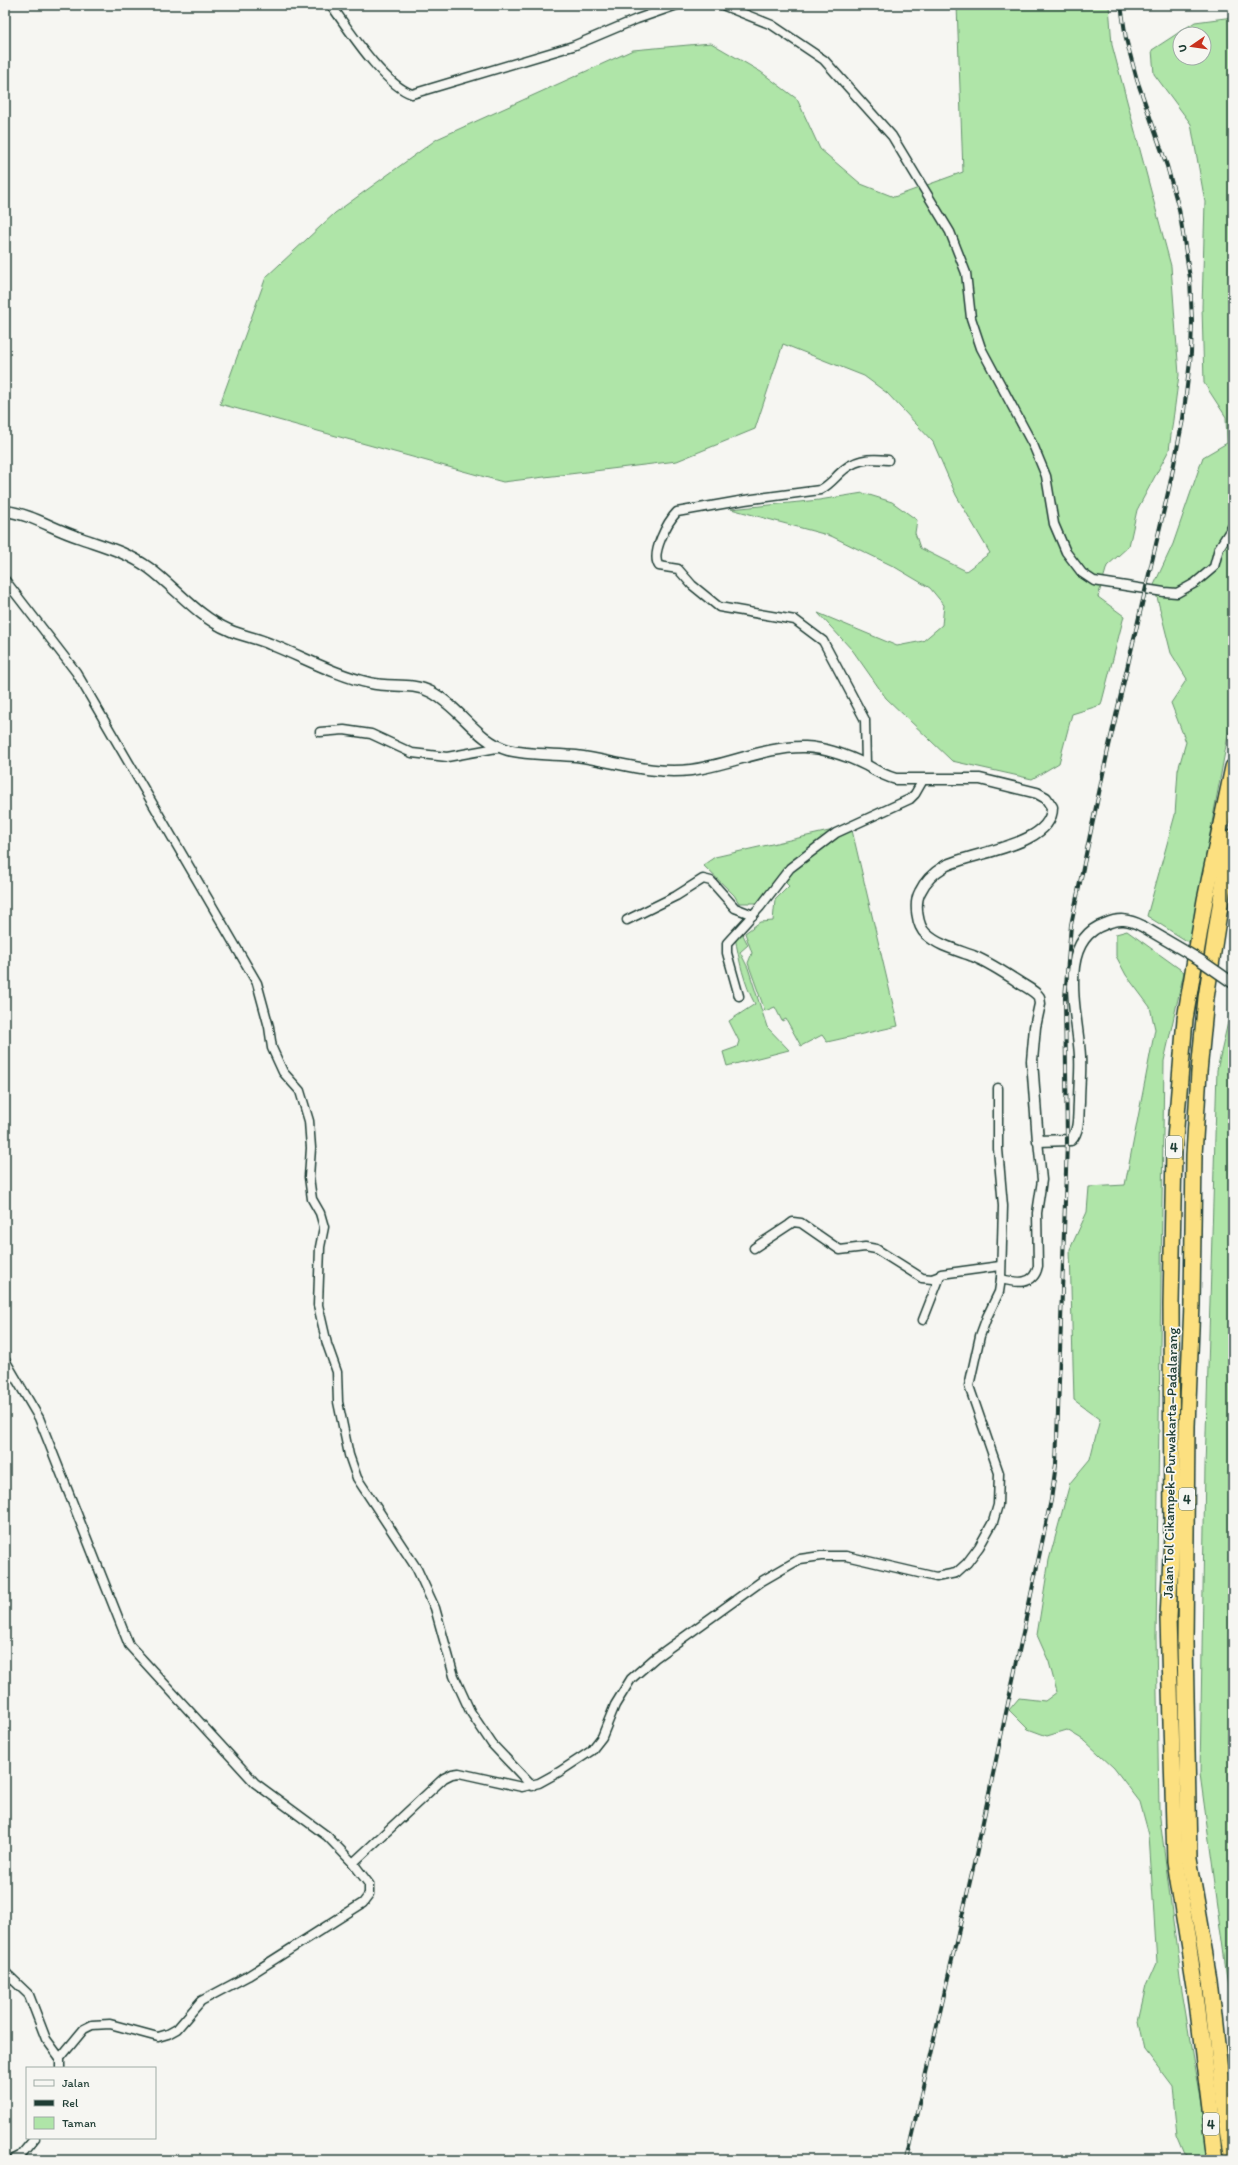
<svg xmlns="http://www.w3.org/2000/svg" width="1238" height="2165" viewBox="0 0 1238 2165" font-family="Itim,sans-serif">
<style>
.green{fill:#afe5a8;stroke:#67916e;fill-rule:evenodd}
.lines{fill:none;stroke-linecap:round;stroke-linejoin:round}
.minor-casing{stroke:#1f3d34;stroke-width:11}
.tertiary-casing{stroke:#1f3d34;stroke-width:13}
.motorway-casing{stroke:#1f3d34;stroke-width:18}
.minor{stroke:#f6f6f2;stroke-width:8}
.tertiary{stroke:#f6f6f2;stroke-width:10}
.motorway{stroke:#fce080;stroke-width:15}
.rail-casing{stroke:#1f3d34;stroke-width:4}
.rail{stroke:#f6f6f2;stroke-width:2.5;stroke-dasharray:8;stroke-linecap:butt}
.tertiary-bridge-casing{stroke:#1f3d34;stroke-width:13;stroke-linecap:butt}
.tertiary-bridge{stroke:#f6f6f2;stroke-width:10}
.labels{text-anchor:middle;stroke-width:3.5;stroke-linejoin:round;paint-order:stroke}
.shield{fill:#f6f6f2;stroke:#60746d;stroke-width:1}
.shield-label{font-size:13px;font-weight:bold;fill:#1f3d34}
.street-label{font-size:14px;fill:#1f3d34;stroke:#f6f6f2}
</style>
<rect width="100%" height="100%" fill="#f6f6f2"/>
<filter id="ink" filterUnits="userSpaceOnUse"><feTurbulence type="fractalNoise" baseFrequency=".025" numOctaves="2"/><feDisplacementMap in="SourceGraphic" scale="8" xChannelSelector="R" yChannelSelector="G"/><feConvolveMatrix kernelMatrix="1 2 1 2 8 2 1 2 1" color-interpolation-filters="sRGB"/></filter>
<g filter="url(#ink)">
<g class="green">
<polygon points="957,5 1109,5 1112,45 1171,266 1179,375 1169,450 1137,510 1129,546 1107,566 1098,597 1124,616 1101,705 1072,714 1059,763 1032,779 952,761 886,698 853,651 818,613 897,646 923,641 942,625 944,605 930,588 893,566 831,536 731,509 819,500 863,493 892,502 917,520 915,533 920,548 966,571 990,553 956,495 933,442 887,393 864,376 783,344 755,429 677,461 503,482 220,404 266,277 335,213 437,139 633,50 711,43 761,72 797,99 820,149 861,184 894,197 963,172"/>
<path d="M1233 17V708L1190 943 1147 916 1175 815 1178 770 1186 742 1171 703 1187 679 1171 653 1154 585 1173 544 1203 457 1227 443 1226 417 1204 383 1202 307 1205 202 1191 124 1154 74 1152 50 1195 22ZM1180 34H1204V58H1180Z"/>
<polygon points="851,826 898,1026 827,1042 822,1035 801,1046 786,1019 782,1021 775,1007 765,1011 748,963 752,953 745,933 760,922 773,921 775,900 789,886 782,879 757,903 739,903 734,895 703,865 715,857"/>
<path d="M741 931 748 945 740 952 748 968 767 1027 789 1050 727 1066 723 1052 737 1047 739 1041 729 1021 755 1004C744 984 739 960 735 937Z"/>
<polygon points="1127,931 1184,972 1164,1061 1156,1636 1159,1810 1182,1992 1210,2160 1187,2160 1177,2136 1172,2086 1145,2050 1139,2021 1147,1986 1157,1963 1149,1835 1140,1802 1114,1768 1085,1741 1067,1730 1047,1736 1028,1729 1009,1710 1019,1698 1045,1701 1057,1692 1049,1662 1037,1635 1049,1560 1070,1483 1090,1459 1100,1419 1074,1400 1070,1249 1087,1212 1089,1187 1125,1185 1155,1029 1150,1007 1126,975 1116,956 1116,934"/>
<polygon points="1228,1022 1233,1036 1233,2015 1200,1774 1205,1467 1217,1070"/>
</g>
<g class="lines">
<defs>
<g id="minor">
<path d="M331 5C349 30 383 84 412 94L573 46 637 19 677 5"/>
<polyline points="722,5 772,25 824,60 892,136 950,232 966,273 971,318 981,348 1034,447 1046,476 1054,524 1066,552 1082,573 1094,581 1164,592 1177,593 1195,583 1214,567 1219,548 1233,526"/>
<polyline points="5,580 76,672 257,983 269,1027 272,1048 283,1072 300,1091 309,1121 311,1148 309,1177 312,1199 320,1213 324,1227 320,1247 318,1305 327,1344 337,1372 338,1402 349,1455 357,1478 417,1569 435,1608 454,1676 470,1711 492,1744 532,1786"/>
<polyline points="320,732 344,730 371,734 412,753 447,757 502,747"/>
<path d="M866 765 865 720 823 641 795 620 719 607 692 585 678 569 659 566C650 554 668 521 677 512L745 500 820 490C829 485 833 480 839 474 854 459 868 458 888 460"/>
<polyline points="627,920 676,896 703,879 711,881 735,908 753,915"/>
<polyline points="739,996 727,953 727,943 760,907 790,868 836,833 910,799 915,794 923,780"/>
<polyline points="754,1248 789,1225 793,1222 801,1223 840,1250 865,1247 876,1249 922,1278 932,1279 940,1276"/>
<path d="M1001 1279C1017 1283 1034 1286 1038 1266L1037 1213 1042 1180 1038 1141"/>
<polyline points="923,1320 941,1274 1000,1266"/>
<polyline points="5,1360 39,1418 129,1645 255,1783 327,1836 353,1863 369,1884 369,1895 363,1903 248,1976 201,2001 177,2029 168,2034 158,2037 110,2024 92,2025 84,2029 60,2058 60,2068"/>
<polyline points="353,1863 444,1778 452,1774 459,1773 522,1787 539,1783 559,1772 591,1751 602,1737 615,1705 631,1679 655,1658 762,1581 800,1559 821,1556 846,1556 936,1577 956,1573 967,1563 979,1547 993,1522 998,1505 999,1473 969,1386 980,1336 987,1317 999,1292 1001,1279 1003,1206 998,1149 998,1088"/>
<polyline points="5,1972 29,1995 46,2039 60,2058"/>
<polyline points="12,2160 20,2156 35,2138"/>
</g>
<path id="tertiary" d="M5 511C31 514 53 529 78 537 103 546 127 552 149 568 175 587 198 617 229 630 242 636 257 638 270 644 303 657 335 675 370 683 390 688 412 682 431 692 460 707 477 741 508 750 527 755 556 754 576 756 615 761 651 775 691 770 729 765 767 746 805 747 825 748 848 756 866 765 876 771 884 776 896 779H980L1037 793 1046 798 1052 807C1053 846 972 852 945 866 935 872 925 881 920 892 914 903 917 926 926 934 939 946 957 950 973 956 990 963 1005 973 1020 983 1026 987 1035 991 1039 997L1040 1004 1035 1027 1032 1061 1038 1141 1071 1140C1080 1130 1078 1114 1079 1102 1079 1087 1081 1071 1080 1056 1078 1016 1055 941 1105 924 1119 918 1129 919 1142 926"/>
<g id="motorway">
<polyline points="1216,2160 1195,1987 1175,1861 1168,1618 1172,1537 1171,1305 1174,1151 1185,1019 1205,900 1233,767"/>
<polyline points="1233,2160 1223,2098 1210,1979 1189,1858 1185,1642 1187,1426 1192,1304 1194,1155 1199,1072 1206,998 1226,867 1233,837"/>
</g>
</defs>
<use href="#minor" class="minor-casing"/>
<use href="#tertiary" class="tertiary-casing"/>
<use href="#motorway" class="motorway-casing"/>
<use href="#minor" class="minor"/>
<use href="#tertiary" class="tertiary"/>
<use href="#motorway" class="motorway"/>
<defs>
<polyline id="rail" points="906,2160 974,1864 1051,1500 1056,1464 1058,1412 1067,1141 1065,998 1071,925 1108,750 1170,484 1183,419 1191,353 1192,321 1190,278 1179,209 1167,166 1137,80 1126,39 1121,5"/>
</defs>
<use href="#rail" class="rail-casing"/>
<use href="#rail" class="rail"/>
<defs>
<polyline id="tertiary-bridge" points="1142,926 1200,960 1233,983"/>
</defs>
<use href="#tertiary-bridge" class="tertiary-bridge-casing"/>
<use href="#tertiary-bridge" class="tertiary-bridge"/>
</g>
</g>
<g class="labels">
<g class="shield">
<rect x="1166" y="1136" width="16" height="22" rx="3"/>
<rect x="1179" y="1488" width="16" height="22" rx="3"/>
<rect x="1203" y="2113" width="16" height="22" rx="3"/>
</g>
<g class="shield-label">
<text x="1174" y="1152">4</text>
<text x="1187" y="1504">4</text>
<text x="1211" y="2129">4</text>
</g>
<g class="street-label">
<text transform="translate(1170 1463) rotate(-89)" y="5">Jalan Tol Cikampek–Purwakarta–Padalarang</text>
</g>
</g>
<rect width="1238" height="2165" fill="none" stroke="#f6f6f2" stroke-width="20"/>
<rect x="10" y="10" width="1218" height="2145" fill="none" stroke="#1f3d34" stroke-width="1.5" filter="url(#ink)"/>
<rect x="26" y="2067" width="130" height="72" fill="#f6f6f2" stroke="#a0aca6"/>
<rect x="34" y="2080" width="20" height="6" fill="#f6f6f2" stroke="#a0aca6"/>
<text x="62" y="2087" font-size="12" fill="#1f3d34">Jalan</text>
<rect x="34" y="2100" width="20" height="6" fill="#1f3d34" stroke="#a0aca6"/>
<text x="62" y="2107" font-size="12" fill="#1f3d34">Rel</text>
<rect x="34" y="2117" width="20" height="12" fill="#afe5a8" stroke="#a0aca6"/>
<text x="62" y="2127" font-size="12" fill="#1f3d34">Taman</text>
<g transform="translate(1192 46) rotate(257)"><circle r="19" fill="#f6f6f2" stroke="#a0aca6"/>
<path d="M0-3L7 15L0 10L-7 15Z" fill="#c8321e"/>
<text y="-6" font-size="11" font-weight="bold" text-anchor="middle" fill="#1f3d34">U</text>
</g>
</svg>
